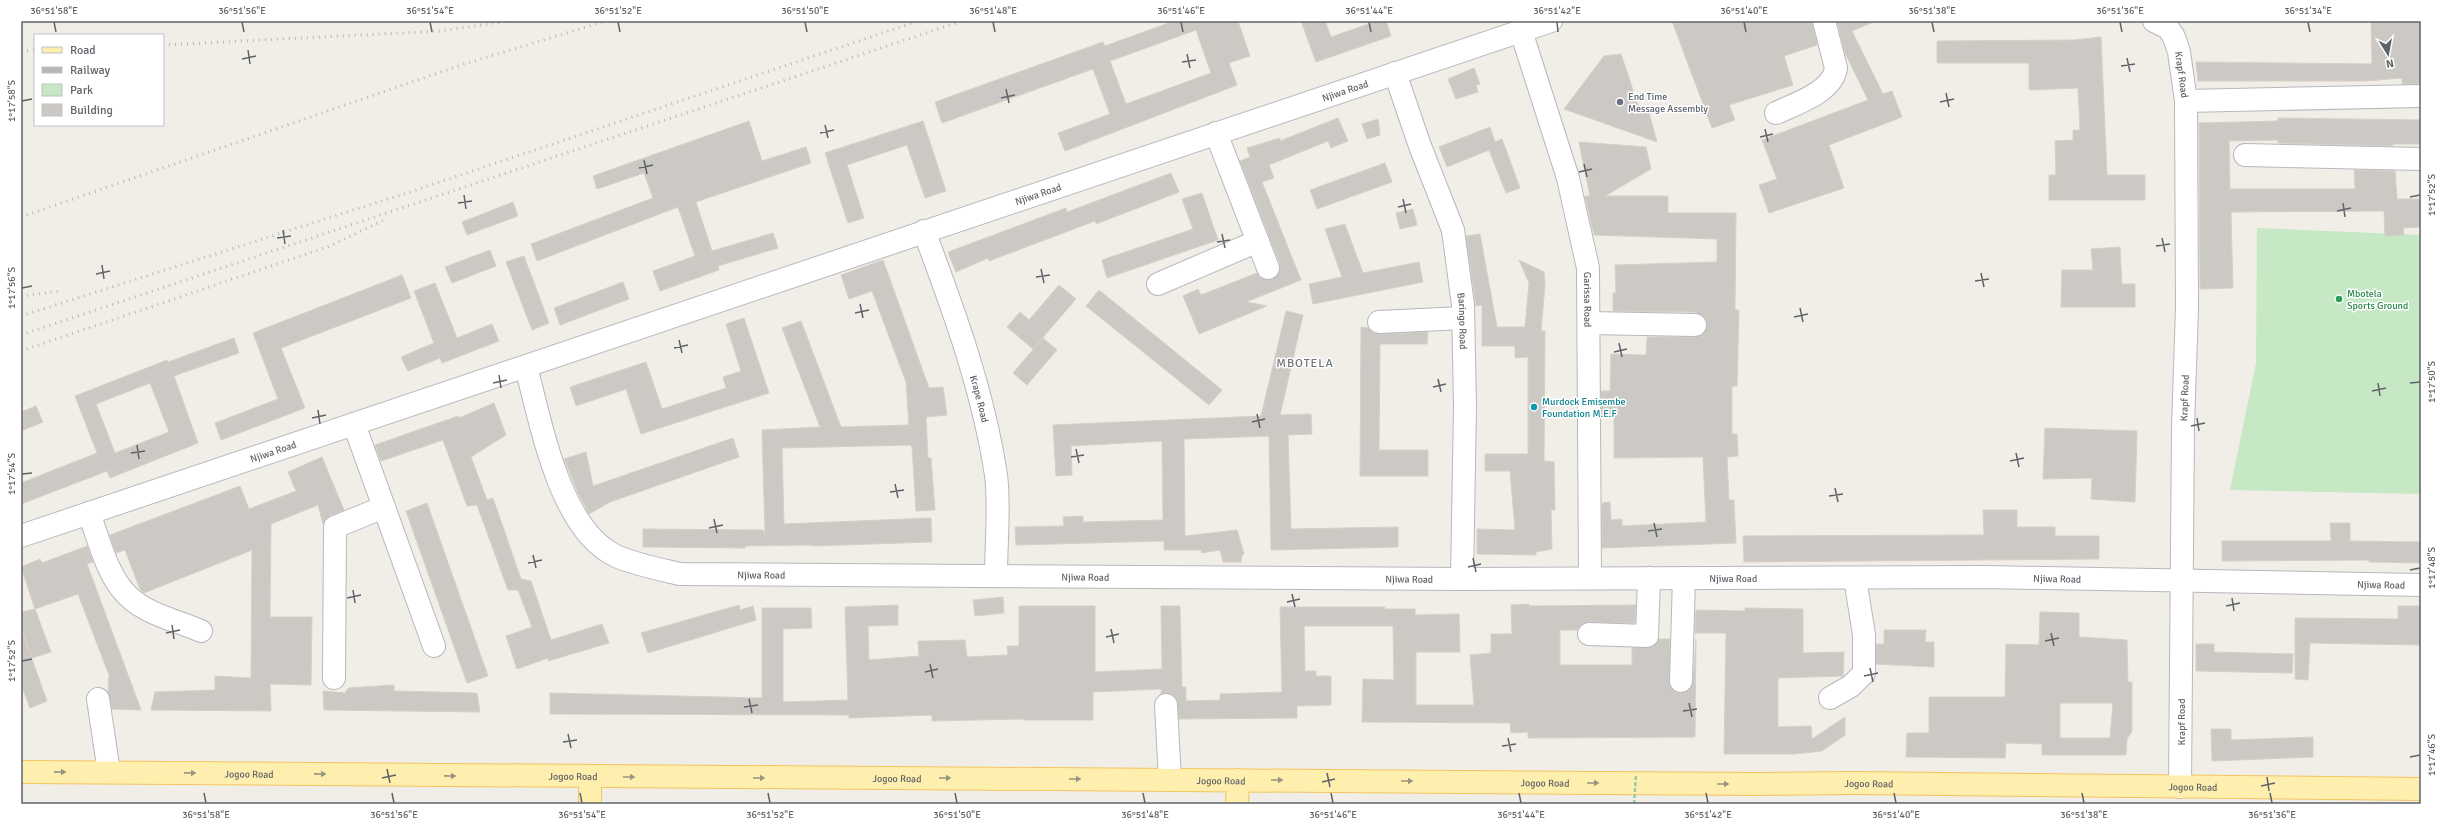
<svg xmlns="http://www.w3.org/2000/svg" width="2442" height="825" viewBox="0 0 2442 825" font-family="Signika,sans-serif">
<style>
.green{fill:#c6e8c4}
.building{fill:#ccc9c5;stroke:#d6d0c6;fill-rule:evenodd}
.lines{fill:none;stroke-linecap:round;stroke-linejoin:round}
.minor-casing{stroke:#b5b8bc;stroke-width:24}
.major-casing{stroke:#f3c45f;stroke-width:24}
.minor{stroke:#fff;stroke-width:22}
.major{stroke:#ffefae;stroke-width:22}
.rail{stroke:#b6b7b8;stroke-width:3;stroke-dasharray:1 5;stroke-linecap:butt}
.path-bridge{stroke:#9dc9a8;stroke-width:2.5;stroke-dasharray:4 2;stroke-linecap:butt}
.oneway{fill:#979480}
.ticks{fill:none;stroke:#5f6368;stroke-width:1.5}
.worship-dot{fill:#6b7280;stroke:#fff;stroke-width:1.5}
.leisure-dot{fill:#2e9e5b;stroke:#fff;stroke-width:1.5}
.culture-dot{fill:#0f9aa8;stroke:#fff;stroke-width:1.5}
.labels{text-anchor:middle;stroke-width:3;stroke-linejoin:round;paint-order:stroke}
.street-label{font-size:10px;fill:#5f6368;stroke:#fff}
.worship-label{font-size:10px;fill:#5b616d;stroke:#fff;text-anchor:start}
.leisure-label{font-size:10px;fill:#27864d;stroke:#fff;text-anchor:start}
.culture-label{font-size:10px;fill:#0d838f;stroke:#fff;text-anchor:start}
.quarter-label{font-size:12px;letter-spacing:1px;fill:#70757a;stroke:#fff}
.neatline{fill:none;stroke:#5f6368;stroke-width:1.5}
.ticks-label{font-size:10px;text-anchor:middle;fill:#5f6368}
</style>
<rect width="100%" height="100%" fill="#f1eee8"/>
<polygon class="green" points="2257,228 2421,235 2421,494 2230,490 2256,363"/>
<g class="building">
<path d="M1174 21H1238L1250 56 1229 63 1237 85 1065 151 1058 133 1110 114 1093 69 942 123 935 102 1103 42 1105 46ZM1196 30 1211 73 1126 104 1110 61Z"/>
<polygon points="1301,21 1325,21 1331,37 1377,21 1386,21 1391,36 1316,62"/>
<polygon points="1672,21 1812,21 1817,45 1784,56 1793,85 1729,105 1735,120 1712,128"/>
<polygon points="1837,21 1876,21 1852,31 1883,94 1892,91 1902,117 1829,145 1844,188 1769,213 1759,185 1777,179 1762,140 1868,100 1845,53"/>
<polygon points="2371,21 2421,21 2421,84 2402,84 2402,78 2366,81 2198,81 2196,62 2372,64"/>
<polygon points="2101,37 2107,175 2145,175 2145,200 2049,200 2049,175 2056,175 2055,141 2073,140 2073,130 2080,130 2078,88 2029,90 2029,63 1937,63 1937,41 2074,40"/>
<polygon points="1621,54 1640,111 1648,109 1657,142 1564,109 1604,56"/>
<polygon points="1474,68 1480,84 1476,85 1478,92 1456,99 1448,79"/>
<polygon points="1338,118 1348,141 1331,148 1328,141 1269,165 1274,178 1262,182 1301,280 1246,302 1267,306 1199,334 1183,296 1198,289 1201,295 1257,273 1260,278 1272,280 1280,270 1280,264 1240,161 1250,157 1247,148 1280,138 1280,141"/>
<polygon points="2278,118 2421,120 2421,144 2393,144 2393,146 2278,143 2278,140 2229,141 2230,189 2355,189 2354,170 2395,171 2397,199 2421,199 2421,227 2403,228 2404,235 2385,236 2384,211 2231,212 2233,288 2200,289 2199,123 2278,121"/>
<polygon points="1378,119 1380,135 1367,139 1362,124"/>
<polygon points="749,121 762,161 806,147 811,163 696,202 712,251 773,233 778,248 718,266 719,270 660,291 653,271 695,256 678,207 537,261 531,244 653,198 644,173 597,189 593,176"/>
<polygon points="923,121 946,191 925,198 907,145 847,165 864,218 848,223 825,153"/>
<polygon points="1490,127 1495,142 1502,139 1520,188 1506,193 1489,150 1447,167 1439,147"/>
<polygon points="1579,142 1646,147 1651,169 1605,196 1668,196 1668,213 1736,213 1735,310 1739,310 1737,386 1732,386 1732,434 1737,434 1738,456 1727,457 1729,500 1734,500 1736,543 1602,548 1602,503 1610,502 1611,520 1622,519 1622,526 1706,522 1703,457 1614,458 1614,415 1601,416 1601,391 1610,391 1611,354 1646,355 1647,337 1695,337 1701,336 1707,326 1706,319 1695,312 1613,311 1613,293 1616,293 1615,265 1717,262 1717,239 1594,235 1585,196 1590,196"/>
<polygon points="1385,163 1392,182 1317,209 1310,190"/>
<polygon points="1171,173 1179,192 1096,224 1095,221 989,261 988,258 956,272 948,252 1066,208 1067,212"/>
<polygon points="1202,193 1218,240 1107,278 1102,260 1193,229 1182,199"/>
<polygon points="513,202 518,216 467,235 462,222"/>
<polygon points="1413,209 1417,225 1400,229 1396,213"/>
<polygon points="1345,224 1363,273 1419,262 1423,282 1313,304 1309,284 1342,277 1325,229"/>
<polygon points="1480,234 1497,327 1525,327 1529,283 1519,260 1544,272 1545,285 1541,331 1545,331 1544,461 1554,462 1555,510 1551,510 1552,549 1536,552 1536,555 1477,554 1477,529 1515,530 1510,471 1485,471 1485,454 1528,454 1528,357 1515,358 1515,346 1482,346 1482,305 1476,306 1466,236"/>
<polygon points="2120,247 2122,284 2135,284 2135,307 2061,307 2062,270 2093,270 2091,249"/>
<polygon points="490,250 496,266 452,283 445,267"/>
<polygon points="524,256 549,323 532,330 506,262"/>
<polygon points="883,260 929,388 943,387 947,415 926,417 928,458 931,458 935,510 916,511 912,447 910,445 782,448 784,524 931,518 932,542 813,546 813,545 745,546 745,548 643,547 643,529 763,530 765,535 762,430 820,427 782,328 801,321 841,427 909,425 906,382 872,291 849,299 841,275"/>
<polygon points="402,275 411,298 281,348 305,408 221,440 215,423 278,399 253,333"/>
<polygon points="623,282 629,299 560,325 554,308"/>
<polygon points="435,283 457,338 492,324 499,341 442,363 440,358 408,371 401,357 434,343 414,291"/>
<polygon points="1059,285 1076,299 1033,349 1007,327 1020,312 1029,320"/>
<polygon points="1099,290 1222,390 1209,405 1086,306"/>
<polygon points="1286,311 1303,315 1280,415 1311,414 1312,434 1288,435 1291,529 1398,527 1398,547 1271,550 1269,436 1184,439 1185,536 1237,530 1244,554 1242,555 1241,562 1223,562 1220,550 1202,553 1201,550 1164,550 1164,541 1016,545 1015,527 1064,526 1063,517 1083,516 1083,522 1163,520 1162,441 1071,446 1072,475 1056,476 1053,425 1261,416"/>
<polygon points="744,318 769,393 641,434 626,389 576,406 570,387 646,362 662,409 726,388 723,377 741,371 726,324"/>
<polygon points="1361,327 1368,328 1373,333 1380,334 1428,332 1427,344 1380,344 1379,450 1428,450 1428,476 1360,476"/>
<path d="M234 338 239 353 174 376 198 443 110 478 107 471 21 504V483L97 453 75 396 167 360 168 362ZM150 383 169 432 115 453 96 404Z"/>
<polygon points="1043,338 1057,350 1027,385 1013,373"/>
<polygon points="494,403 506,435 471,457 487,500 493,498 521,579 531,581 551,640 602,624 609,643 548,661 548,658 517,669 506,636 532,627 518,590 508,590 477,505 467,506 443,440 381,461 375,445 458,416 459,418"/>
<polygon points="36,406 43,422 21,431 21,412"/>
<polygon points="2045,428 2137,431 2135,502 2091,499 2092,478 2043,479"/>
<polygon points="733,438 739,457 610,502 589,514 578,493 564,459 586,452 593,486"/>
<polygon points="322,457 344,510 330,516 323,524 318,505 271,524 270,617 312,617 311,685 270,684 271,711 151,710 155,692 215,690 215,676 251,678 252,550 144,593 140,589 125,550 116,553 110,535 240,486 249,509 296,491 288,472"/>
<polygon points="427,503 488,676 467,683 406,511"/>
<polygon points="1983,510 2017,510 2017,527 2055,527 2055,536 2099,536 2099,559 1744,562 1743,536 1984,535"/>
<polygon points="2330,523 2350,523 2350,541 2421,542 2421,563 2369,562 2369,560 2222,561 2222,541 2331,541"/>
<polygon points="87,546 93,562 87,564 141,710 112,709 108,692 109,675 78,594 35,609 21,567 40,559 42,563"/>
<polygon points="1003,597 1004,613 975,616 973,600"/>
<polygon points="1529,604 1529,606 1636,605 1635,623 1589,622 1583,623 1577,630 1560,630 1560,665 1632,665 1632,648 1653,647 1659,639 1670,639 1669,681 1674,691 1680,693 1687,692 1693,682 1696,639 1695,737 1528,738 1528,732 1511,733 1510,723 1362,722 1363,679 1394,680 1393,626 1304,626 1305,671 1316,671 1316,676 1331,676 1331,705 1297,706 1297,718 1179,719 1177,699 1171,694 1161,694 1161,689 1093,692 1093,720 1023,720 1023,719 932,721 932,715 849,718 849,715 550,714 550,693 762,698 762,608 811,608 812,628 783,629 783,702 848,700 845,607 898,605 898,625 868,626 869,660 919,656 918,641 927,641 965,640 967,657 1008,655 1007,646 1019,646 1019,606 1095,606 1095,672 1162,669 1161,606 1180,606 1182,687 1186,687 1186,701 1220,700 1220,694 1282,692 1280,607 1385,607 1385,609 1415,609 1415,615 1459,614 1460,652 1416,652 1416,705 1474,705 1470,655 1491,653 1491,634 1512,634 1511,605"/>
<polygon points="739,605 740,610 753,606 756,620 648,653 641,633"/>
<polygon points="2398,606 2421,606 2421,645 2310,643 2308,680 2295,679 2295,618 2398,619"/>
<polygon points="1745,608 1803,609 1803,653 1844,652 1843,676 1778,678 1778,727 1811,726 1812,739 1845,717 1845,735 1822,751 1794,754 1724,754 1726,633 1695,633 1696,610 1745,611"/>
<polygon points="35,609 51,652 32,658 21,626 21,612"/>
<path d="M2040 612 2079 613V637L2127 640 2128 682H2132V731L2127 739 2126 755H2042V744L2006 743 2005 758 1906 757 1907 733H1929V697H2005L2006 644 2039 645ZM2060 703H2113L2110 738H2060Z"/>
<polygon points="1884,630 1926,630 1925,642 1934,642 1934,667 1876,664 1876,644 1884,644"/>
<polygon points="23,634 47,701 30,708 21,684 21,635"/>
<polygon points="2196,644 2214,644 2214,652 2293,654 2292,673 2196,671"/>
<polygon points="394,685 394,691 477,693 480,712 324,710 323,691 345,693 348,688"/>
<polygon points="2211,729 2231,729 2231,740 2313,737 2313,757 2212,761"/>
</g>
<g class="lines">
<defs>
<g id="minor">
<path id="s1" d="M2154 21 2168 28 2174 37 2179 52 2186 101 2187 308 2183 427 2180 787"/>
<path id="s2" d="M1521 31 1568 178 1588 268 1590 577"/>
<path id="s3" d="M1395 73 1420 146 1453 230 1463 305 1465 406 1462 579"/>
<polyline points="2186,101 2421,96"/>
<path d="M1776 113C1795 104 1833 92 1836 68L1824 21"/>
<polyline points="1216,133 1268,268"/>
<polyline points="2245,155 2421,159"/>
<path id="s4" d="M924 231C954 311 983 390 996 475 1000 504 996 545 996 575"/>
<polyline points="1158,284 1258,241"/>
<polyline points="1379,322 1463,318"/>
<polyline points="1589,323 1695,325"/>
<path id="s5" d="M526 367C541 422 559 529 616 556 636 565 659 569 680 574L1462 579 1986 577 2421 585"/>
<polyline points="354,424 434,646"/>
<path d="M89 513C99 540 107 576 128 596 146 614 178 621 201 631"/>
<path id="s6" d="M21 536 1551 21"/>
<polyline points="1589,634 1647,636 1649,578"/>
<polyline points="334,678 335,527 384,507"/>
<polyline points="1681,681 1684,578"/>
<polyline points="1830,698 1851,686 1864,673 1864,635 1855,578"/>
<polyline points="98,699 109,772"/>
<polyline points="1166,705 1170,780"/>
</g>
<g id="major">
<path id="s7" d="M21 772 1759 784 1854 783 2421 789"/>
<polyline points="590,804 590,777"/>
<polyline points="1237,804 1238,780"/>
</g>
</defs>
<use href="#minor" class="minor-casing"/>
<use href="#major" class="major-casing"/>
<use href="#minor" class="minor"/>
<use href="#major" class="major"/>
<g class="rail">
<polyline points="163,45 441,31 508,21"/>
<polyline points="21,51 35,50"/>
<polyline points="21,217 461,65 606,21"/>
<polyline points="21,296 62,291"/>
<polyline points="21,316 413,191 918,21"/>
<polyline points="21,335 962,21"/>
<polyline points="21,351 330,246 384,220"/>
</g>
<polyline class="path-bridge" points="1634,804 1636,775"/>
</g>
<defs><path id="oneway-solid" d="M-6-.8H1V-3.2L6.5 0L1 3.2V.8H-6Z"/></defs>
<g class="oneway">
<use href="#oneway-solid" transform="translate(60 772) rotate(1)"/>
<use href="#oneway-solid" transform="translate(190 773) rotate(1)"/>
<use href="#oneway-solid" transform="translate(320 774) rotate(1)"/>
<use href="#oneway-solid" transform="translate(450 776) rotate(1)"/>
<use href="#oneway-solid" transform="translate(629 777)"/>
<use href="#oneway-solid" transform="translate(759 778)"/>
<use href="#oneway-solid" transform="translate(945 778)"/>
<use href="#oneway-solid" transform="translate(1075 779)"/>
<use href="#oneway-solid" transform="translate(1277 780)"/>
<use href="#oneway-solid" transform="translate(1407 781)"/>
<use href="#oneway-solid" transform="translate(1593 783)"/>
<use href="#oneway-solid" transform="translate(1723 784)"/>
</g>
<path class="ticks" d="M54 22 56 32M242 22 244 32M430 22 432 32M618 22 620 32M805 22 807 32M993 22 995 32M1181 22 1183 32M1369 22 1371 32M1557 22 1558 32M1744 22 1746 32M1932 22 1934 32M2120 22 2122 32M2308 22 2310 32M248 50 250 64M1187 54 1190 68M2127 58 2130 72M242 59 256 56M1182 62 1196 60M2121 66 2135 64M1006 89 1009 103M1946 93 1949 107M1001 98 1015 95M22 101 32 99M1940 102 1954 99M825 125 828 138M1765 129 1768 142M820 133 834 130M1760 137 1773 134M644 160 647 174M1584 164 1587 177M639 168 653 165M1579 172 1592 169M464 195 466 209M2410 197 2420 195M1403 199 1406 213M458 203 472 201M2343 203 2345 217M1398 207 1411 204M2337 211 2351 208M283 230 285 244M1222 234 1225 248M277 238 291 236M2162 238 2165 252M1217 242 1230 240M2156 246 2170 244M102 265 104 279M1041 269 1044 283M1981 273 1984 287M96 274 110 271M1036 277 1050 275M1975 281 1989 279M22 288 32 286M860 304 863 318M1800 308 1803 322M855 313 869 310M1794 317 1808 314M679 340 682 353M1619 343 1622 357M674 348 688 345M1614 352 1627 349M499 375 501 388M1438 379 1441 392M493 383 507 380M2378 383 2380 396M2410 383 2420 382M1433 387 1446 384M2372 391 2386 388M318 410 320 424M1257 414 1260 428M312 418 326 415M2197 418 2199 431M1252 422 1265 419M2191 426 2205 423M137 445 139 459M1076 449 1079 463M131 453 145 451M2016 453 2019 467M1071 457 1084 455M2010 461 2024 458M22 474 32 473M895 484 898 498M1835 488 1838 502M890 492 904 490M1829 496 1843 494M714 519 717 533M1654 523 1657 537M709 528 723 525M1648 531 1662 529M533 555 536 568M1473 558 1476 572M528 563 542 560M1468 567 1481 564M2410 570 2420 568M353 590 355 603M1292 594 1295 607M347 598 361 595M2232 598 2234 611M1287 602 1300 599M2226 606 2240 603M172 625 174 639M1111 629 1114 643M166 633 180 630M2051 633 2054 646M1106 637 1119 634M2045 641 2059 638M22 661 32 659M930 664 933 678M1870 668 1873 682M925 672 938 669M1864 676 1878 673M749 699 752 713M1689 703 1692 717M744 707 758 705M1683 711 1697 709M568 734 571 748M1508 738 1511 752M563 742 577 740M1502 746 1516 744M2410 757 2420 755M387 769 390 783M1327 773 1330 787M2267 777 2269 791M382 778 396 775M1322 782 1335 779M2261 786 2275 783M204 793 206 803M392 793 394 803M580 793 582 803M768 793 770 803M955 793 957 803M1143 793 1145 803M1331 793 1333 803M1519 793 1521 803M1706 793 1708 803M1894 793 1896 803M2082 793 2084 803M2270 793 2272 803"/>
<circle class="worship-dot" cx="1620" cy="102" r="4"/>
<circle class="leisure-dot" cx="2339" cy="299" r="4"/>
<circle class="culture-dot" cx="1534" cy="407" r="4"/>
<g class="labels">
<g class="street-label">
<text dy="4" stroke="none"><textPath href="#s1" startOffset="65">Krapf Road</textPath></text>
<text dy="4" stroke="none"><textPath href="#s6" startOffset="1397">Njiwa Road</textPath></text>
<text dy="4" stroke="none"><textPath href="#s6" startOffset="1073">Njiwa Road</textPath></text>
<text dy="4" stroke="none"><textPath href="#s2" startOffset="278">Garissa Road</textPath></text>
<text dy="4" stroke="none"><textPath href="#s3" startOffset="259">Baringo Road</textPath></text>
<text transform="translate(2184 398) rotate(-88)" y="4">Krapf Road</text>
<text dy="4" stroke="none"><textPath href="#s4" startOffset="177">Krape Road</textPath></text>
<text dy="4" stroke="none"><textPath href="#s6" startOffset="266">Njiwa Road</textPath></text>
<text dy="4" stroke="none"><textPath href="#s5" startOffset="363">Njiwa Road</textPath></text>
<text dy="4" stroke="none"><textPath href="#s5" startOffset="687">Njiwa Road</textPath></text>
<text dy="4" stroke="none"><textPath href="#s5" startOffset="1011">Njiwa Road</textPath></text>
<text dy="4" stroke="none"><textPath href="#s5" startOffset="1335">Njiwa Road</textPath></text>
<text dy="4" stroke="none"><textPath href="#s5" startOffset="1659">Njiwa Road</textPath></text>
<text dy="4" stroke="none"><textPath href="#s5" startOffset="1983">Njiwa Road</textPath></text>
<text transform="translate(2181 722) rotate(-90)" y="4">Krapf Road</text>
<text dy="4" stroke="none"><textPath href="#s7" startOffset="228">Jogoo Road</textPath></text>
<text dy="4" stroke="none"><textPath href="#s7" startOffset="552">Jogoo Road</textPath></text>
<text dy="4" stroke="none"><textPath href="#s7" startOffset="876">Jogoo Road</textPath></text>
<text dy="4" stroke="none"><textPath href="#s7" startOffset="1200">Jogoo Road</textPath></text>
<text dy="4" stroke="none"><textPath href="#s7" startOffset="1524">Jogoo Road</textPath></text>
<text dy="4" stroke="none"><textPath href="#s7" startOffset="1848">Jogoo Road</textPath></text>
<text dy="4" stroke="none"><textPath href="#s7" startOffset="2172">Jogoo Road</textPath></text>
</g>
<g class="worship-label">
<text x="1628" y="100">End Time<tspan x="1628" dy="12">Message Assembly</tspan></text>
</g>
<g class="leisure-label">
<text x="2347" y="297">Mbotela<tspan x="2347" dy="12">Sports Ground</tspan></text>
</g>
<g class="culture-label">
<text x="1542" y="405">Murdock Emisembe<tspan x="1542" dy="12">Foundation M.E.F</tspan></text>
</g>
<g class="quarter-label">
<text x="1305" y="367">MBOTELA</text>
</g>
</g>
<rect width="2442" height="825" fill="none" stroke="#ffffff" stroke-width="44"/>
<rect x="34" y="34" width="130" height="92" fill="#ffffff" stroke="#bfc1c3"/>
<rect x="42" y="47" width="20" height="6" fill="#ffefae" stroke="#bfc1c3"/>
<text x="70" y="54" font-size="12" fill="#5f6368">Road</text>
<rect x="42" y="67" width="20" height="6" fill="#b6b7b8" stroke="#bfc1c3"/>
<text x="70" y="74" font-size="12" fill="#5f6368">Railway</text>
<rect x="42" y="84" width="20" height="12" fill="#c6e8c4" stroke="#bfc1c3"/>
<text x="70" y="94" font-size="12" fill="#5f6368">Park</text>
<rect x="42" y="104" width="20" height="12" fill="#ccc9c5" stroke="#bfc1c3"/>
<text x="70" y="114" font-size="12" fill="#5f6368">Building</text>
<g transform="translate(2388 54) rotate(169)" stroke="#ffffff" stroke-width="3" paint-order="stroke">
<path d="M0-3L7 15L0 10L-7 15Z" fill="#5f6368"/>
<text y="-6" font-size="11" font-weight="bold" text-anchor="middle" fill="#5f6368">N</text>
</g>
<rect x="22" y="22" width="2398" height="781" class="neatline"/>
<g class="ticks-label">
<text x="54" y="14">36°51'58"E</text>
<text x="242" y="14">36°51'56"E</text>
<text x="430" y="14">36°51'54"E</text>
<text x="618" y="14">36°51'52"E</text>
<text x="805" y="14">36°51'50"E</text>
<text x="993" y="14">36°51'48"E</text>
<text x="1181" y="14">36°51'46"E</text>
<text x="1369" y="14">36°51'44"E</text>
<text x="1557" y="14">36°51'42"E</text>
<text x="1744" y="14">36°51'40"E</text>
<text x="1932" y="14">36°51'38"E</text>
<text x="2120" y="14">36°51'36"E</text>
<text x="2308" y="14">36°51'34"E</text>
<text transform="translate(11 101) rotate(-90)" y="4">1°17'58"S</text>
<text transform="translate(2431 195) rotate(-90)" y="4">1°17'52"S</text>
<text transform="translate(11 288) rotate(-90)" y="4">1°17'56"S</text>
<text transform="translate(2431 382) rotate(-90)" y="4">1°17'50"S</text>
<text transform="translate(11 474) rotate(-90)" y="4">1°17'54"S</text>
<text transform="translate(2431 568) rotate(-90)" y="4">1°17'48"S</text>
<text transform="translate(11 661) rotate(-90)" y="4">1°17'52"S</text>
<text transform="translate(2431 755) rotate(-90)" y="4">1°17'46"S</text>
<text x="206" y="818">36°51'58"E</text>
<text x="394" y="818">36°51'56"E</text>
<text x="582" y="818">36°51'54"E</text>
<text x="770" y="818">36°51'52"E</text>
<text x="957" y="818">36°51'50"E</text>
<text x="1145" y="818">36°51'48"E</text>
<text x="1333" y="818">36°51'46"E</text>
<text x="1521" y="818">36°51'44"E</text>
<text x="1708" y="818">36°51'42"E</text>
<text x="1896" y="818">36°51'40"E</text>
<text x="2084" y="818">36°51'38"E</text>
<text x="2272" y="818">36°51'36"E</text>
</g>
</svg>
